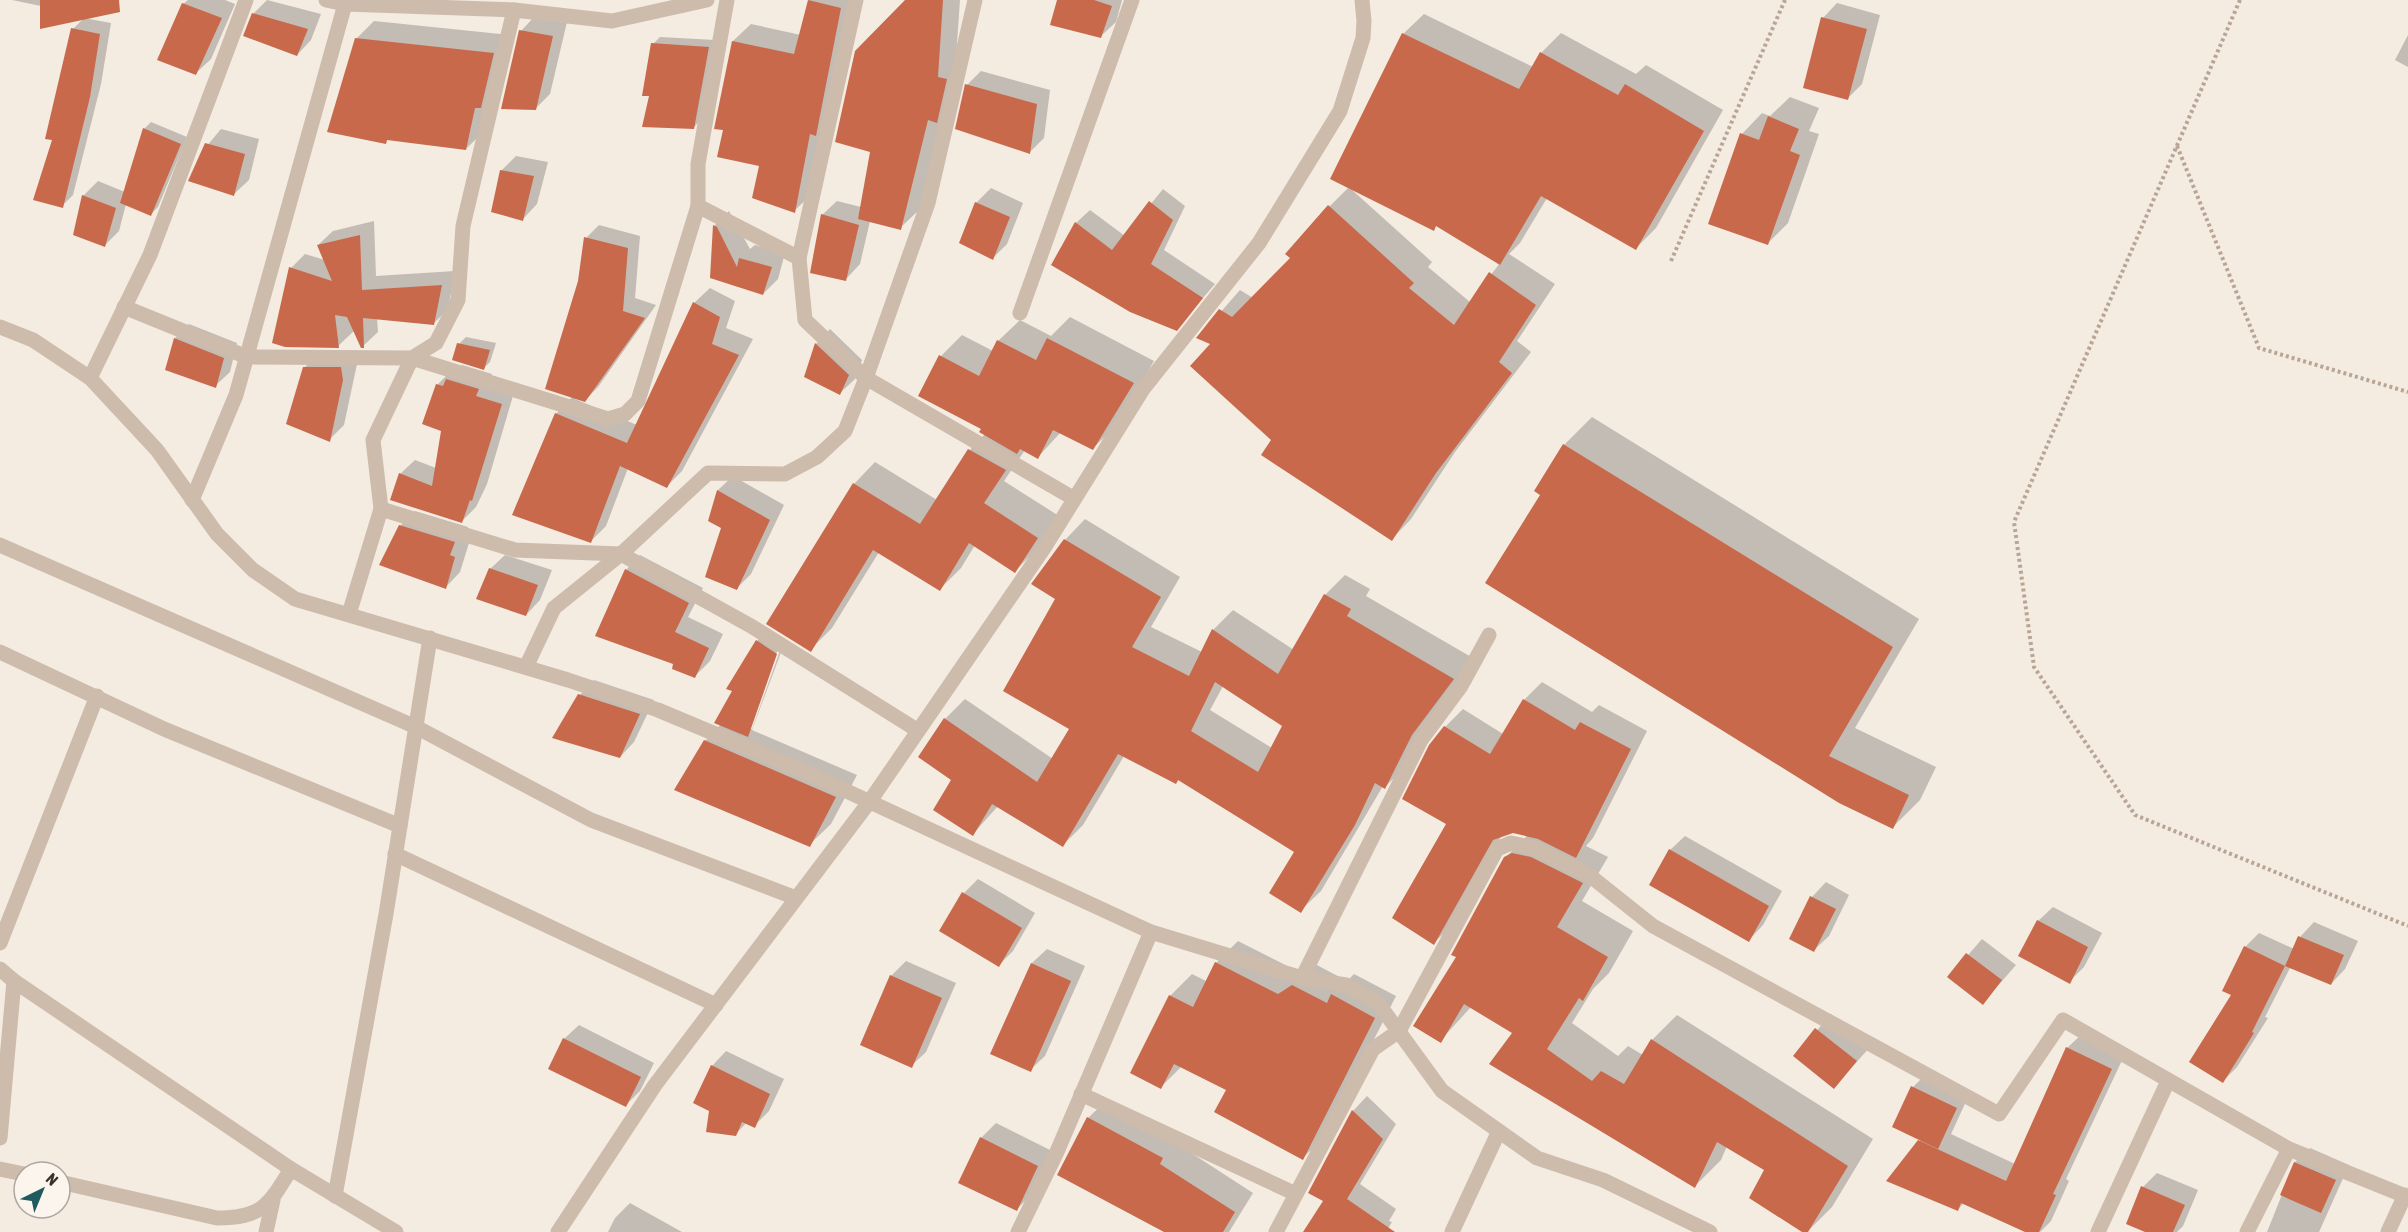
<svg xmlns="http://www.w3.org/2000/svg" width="2408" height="1232" viewBox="0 0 2408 1232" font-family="'Asap Condensed',sans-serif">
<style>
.shadow{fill:#0003;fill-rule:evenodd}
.building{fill:#c8694b;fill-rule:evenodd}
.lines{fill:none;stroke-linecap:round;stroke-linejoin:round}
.path{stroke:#b9a596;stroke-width:4;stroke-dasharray:3 3;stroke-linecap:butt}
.minor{stroke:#cdbbac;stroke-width:15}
</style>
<rect width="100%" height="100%" fill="#f4ebe1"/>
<g class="shadow">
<polygon points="12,0 85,0 41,6"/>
<polygon points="188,0 225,0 235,4 211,59 196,73 183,4"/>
<polygon points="267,0 321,14 311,40 297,55 253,14"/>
<polygon points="809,0 855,0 812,194 794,211 761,165 725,128 733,41 751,24 801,35"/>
<polygon points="907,0 960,0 956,58 919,210 900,228 870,221 860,264 846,279 822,215 837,201 861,207"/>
<polygon points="1058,0 1122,0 1116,22 1101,36"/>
<polygon points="1837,3 1880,15 1862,84 1848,98 1823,18"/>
<path d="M1424 14 1533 67 1541 53 1561 33 1636 74 1646 65 1723 110 1656 228 1636 248 1547 198 1520 243 1509 254 1555 284 1517 341 1531 352 1455 452 1411 519 1392 539 1273 440 1213 343 1198 338 1240 290 1253 298 1292 258 1329 207 1349 187 1332 178 1403 34ZM1351 189 1437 225 1500 263 1470 302 1428 267 1432 262Z"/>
<polygon points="535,16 567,22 550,94 536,108 521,31"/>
<polygon points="84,18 111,23 101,84 73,195 62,206 54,139 73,29"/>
<polygon points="374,21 511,35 484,131 466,149 388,139 385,142 356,39"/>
<polygon points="2408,35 2408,67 2395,60"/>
<polygon points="660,37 715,40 701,120 694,127 653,44"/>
<polygon points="981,71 1050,90 1044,138 1029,153 967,85"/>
<polygon points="1790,97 1819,108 1809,131 1819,134 1788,223 1767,244 1742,134 1762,113 1770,116"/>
<polygon points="151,122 187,137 158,207 151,214 126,204 119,231 105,245 83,196 98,181 125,192 144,129"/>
<polygon points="221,129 259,139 249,180 234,194 190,180 201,153"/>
<polygon points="516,156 548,162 537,204 523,219 501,171"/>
<polygon points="991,188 1023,203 1007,244 993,258 976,203"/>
<polygon points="1163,189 1185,206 1164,250 1215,284 1176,329 1053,264 1076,223 1090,210 1125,236"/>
<polygon points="729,211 750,249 755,245 785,253 778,279 763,294 712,277 715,225"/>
<polygon points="374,221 376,276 455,271 448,309 434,323 377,318 378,332 363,346 355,330 338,346 291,268 305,254 325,260 318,245 333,231"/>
<polygon points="599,225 640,236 635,298 656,305 598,387 585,400 576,397 575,399 637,425 694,303 710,288 735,301 726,328 753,339 682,471 667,486 628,468 606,526 591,541 556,414 573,396 580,281 586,238"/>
<polygon points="1070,317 1154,361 1115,427 1093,448 1061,432 1038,457 1025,450 1004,481 1059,516 1036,550 1015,571 975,545 961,568 940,589 879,552 832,628 810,650 854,484 875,462 937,500 970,450 985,434 941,356 962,335 993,351 998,341 1020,320 1051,336"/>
<polygon points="189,324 237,343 230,372 215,386 175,338"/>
<polygon points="830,329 862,360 855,379 840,393 806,376 816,344"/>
<polygon points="466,337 496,343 490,362 484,368 459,344"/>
<polygon points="319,353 357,364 344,425 329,440 304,368"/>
<polygon points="462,365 492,374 490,382 515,389 487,484 476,507 461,522 400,474 415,460 436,468 443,430 437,385 452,370 456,371"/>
<polygon points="1592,417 1919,619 1855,728 1936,767 1920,800 1893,827 1536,491 1564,445"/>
<polygon points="733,476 784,505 751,574 737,588 723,528 710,520 718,490"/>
<polygon points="415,511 468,527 463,541 469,543 460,572 446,587 400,526"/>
<path d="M1085 519 1180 577 1151 627 1202 652 1213 630 1233 610 1294 650 1325 595 1345 575 1370 589 1366 596 1473 658 1405 767 1385 787 1383 786 1321 891 1300 911 1296 852 1179 779 1176 783 1124 756 1083 825 1063 845 998 806 973 834 953 779 945 719 965 699 1053 759 1071 728 1057 598 1065 540ZM1223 686 1284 726 1272 748 1210 710Z"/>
<polygon points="505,555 552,570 540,600 526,615 490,569"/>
<polygon points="640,555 703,588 688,617 723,634 710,661 695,676 675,663 626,570"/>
<path d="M764 634 783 647 752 730 857 775 831 824 809 845 705 741 721 724 757 641ZM779 646 781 648 752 729H749Z"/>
<polygon points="594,680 654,700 634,742 620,757 580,695"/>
<polygon points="1542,682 1592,712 1599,705 1647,731 1593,838 1586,846 1608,857 1582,901 1633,931 1609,973 1593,989 1572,1023 1618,1056 1628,1046 1643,1055 1652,1040 1677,1015 1873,1139 1832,1207 1807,1232 1766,1169 1727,1146 1721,1160 1695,1186 1514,1033 1471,1007 1440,1041 1458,957 1505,858 1528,835 1513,832 1502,835 1452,925 1434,943 1448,824 1445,727 1463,709 1503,734 1524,700"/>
<polygon points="1685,836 1782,891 1763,925 1749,940 1670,850"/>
<polygon points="978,879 1035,913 1013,951 999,965 964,893"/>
<polygon points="1826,882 1849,895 1829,936 1814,950 1791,938 1812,897"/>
<polygon points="2053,907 2102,933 2084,967 2069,982 2038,921"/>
<polygon points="2314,922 2358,941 2345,969 2331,984 2291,966 2265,1017 2268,1018 2237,1067 2223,1081 2233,995 2245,947 2259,933 2294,949 2300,937"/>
<polygon points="1982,939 2016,965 1983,1003 1949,977"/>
<polygon points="1238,941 1301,973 1315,964 1347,981 1354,974 1396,996 1325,1136 1303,1158 1228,1089 1182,1066 1161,1087 1170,996 1192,974 1206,981 1216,963"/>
<polygon points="1047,949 1085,966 1045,1056 1030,1070 992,1053 1032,963"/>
<polygon points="906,961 956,983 926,1052 911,1066 891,976"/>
<polygon points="1831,1014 1871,1046 1834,1087 1795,1056"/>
<polygon points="579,1025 654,1063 640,1091 625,1106 564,1039"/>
<polygon points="2082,1034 2125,1054 2066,1179 2069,1181 2051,1221 2040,1232 2029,1232 1964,1203 1958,1209 1888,1180 1921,1139 1913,1087 1927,1073 1970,1093 1951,1134 2015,1164 2067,1048"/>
<polygon points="726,1051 784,1079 769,1111 754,1126 747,1122 735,1135 710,1110 712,1066"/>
<polygon points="1367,1096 1396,1124 1360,1184 1396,1209 1389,1221 1392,1222 1386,1232 1304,1232 1325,1201 1310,1192 1353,1111"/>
<polygon points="1108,1099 1253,1193 1229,1232 1170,1232 1088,1118"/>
<polygon points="996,1123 1052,1151 1031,1195 1017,1209 981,1138"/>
<polygon points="2310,1148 2349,1165 2319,1232 2267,1232 2295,1162"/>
<polygon points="2157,1173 2198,1190 2183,1226 2177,1232 2148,1232 2143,1187"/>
<polygon points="630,1203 682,1232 608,1232 615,1218"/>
</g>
<g class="building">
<polygon points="40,0 119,0 120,12 40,29"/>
<polygon points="808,0 841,8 816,136 810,134 795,213 752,198 759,166 717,157 723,130 714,129 732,41 794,54"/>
<polygon points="905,0 943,0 938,77 947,79 937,123 928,120 901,230 858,219 870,152 835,142 855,51"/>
<polygon points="1057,0 1094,0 1112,6 1101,38 1050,25"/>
<polygon points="182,3 222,18 196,75 157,60"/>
<polygon points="252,13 308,29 297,56 243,36"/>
<polygon points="1821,17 1867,29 1848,100 1803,88"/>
<polygon points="71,28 100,34 90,97 63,208 33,200 52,140 45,139"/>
<polygon points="519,30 553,36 536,110 501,109"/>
<polygon points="1402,33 1519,89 1540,52 1618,95 1625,84 1704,131 1636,250 1541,196 1500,265 1436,226 1434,231 1330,179"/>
<polygon points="355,38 494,53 481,108 475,108 466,150 387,140 386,144 327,132"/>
<polygon points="651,43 709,47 694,129 642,127 649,96 642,96"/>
<polygon points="965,84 1037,104 1030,154 955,129"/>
<polygon points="1768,116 1799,129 1790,151 1800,155 1768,245 1708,224 1740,133 1759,140"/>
<polygon points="143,128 181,144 151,216 120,203"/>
<polygon points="205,143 245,154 234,196 188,181"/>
<polygon points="500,170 534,176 523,221 491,212"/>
<polygon points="82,195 116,208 105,247 73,235"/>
<polygon points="1149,201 1173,220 1151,264 1203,298 1177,331 1130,312 1051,265 1075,222 1112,250"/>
<polygon points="975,202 1010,217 993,260 959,243"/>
<polygon points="1328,205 1414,283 1409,288 1454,325 1489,272 1536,305 1499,362 1512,373 1436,473 1392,541 1261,455 1271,440 1190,366 1210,344 1196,338 1219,309 1232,317 1290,258 1285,254"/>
<polygon points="821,214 859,225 846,281 810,273"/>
<polygon points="713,225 717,227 737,267 739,258 772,267 763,295 710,278"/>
<polygon points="360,235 362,290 442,285 434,325 363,318 364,348 361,348 347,317 335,315 339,348 285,347 272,343 289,267 332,281 317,245"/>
<polygon points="584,237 628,248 623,311 645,318 585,402 545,389 578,281"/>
<polygon points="693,302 720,317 712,344 739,355 667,488 620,466 591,543 512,515 555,413 627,443"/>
<polygon points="174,338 224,358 216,388 165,370"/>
<polygon points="1047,338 1134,383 1093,450 1053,430 1038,459 1020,449 1017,454 979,432 981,429 918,396 939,355 979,376 997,340 1036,360"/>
<polygon points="457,343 490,350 484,370 452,360"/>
<polygon points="815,343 849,375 840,395 804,377"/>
<polygon points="303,367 341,367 343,380 330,442 286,424"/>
<polygon points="446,379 479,389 476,396 502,404 472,501 470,500 462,523 390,500 399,473 432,486 441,431 422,424 436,384 443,386"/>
<polygon points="1563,444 1893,647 1829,756 1909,795 1893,829 1839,803 1485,583 1540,495 1534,491"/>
<polygon points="968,449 1006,470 984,503 1038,538 1015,573 969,543 940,591 873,550 811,652 766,624 853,483 920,524"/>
<polygon points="717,490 770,520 737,590 705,577 721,528 708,521"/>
<polygon points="399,525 455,542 450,555 455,557 446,589 379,565"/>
<path d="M1064 539 1161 597 1132 647 1189 676 1212 629 1278 674 1324 594 1351 609 1347 616 1454 679 1412 735 1385 789 1375 783 1355 825 1301 913 1269 893 1294 852 1178 780 1176 784 1118 754 1063 847 992 804 973 836 933 810 951 780 918 757 944 718 1037 782 1069 729 1003 691 1055 599 1031 584ZM1215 682 1282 726 1258 772 1191 731Z"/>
<polygon points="489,568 538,585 526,616 476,599"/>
<polygon points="625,569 689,603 675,632 709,648 695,678 672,669 673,664 595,636"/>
<polygon points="756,640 777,654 748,737 714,723 732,691 726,689"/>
<polygon points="578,694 640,714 620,758 552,738"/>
<polygon points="1523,699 1575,730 1580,722 1631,749 1576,858 1538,839 1513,833 1493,840 1434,945 1392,918 1446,824 1402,799 1429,745 1444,726 1490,754"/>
<polygon points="704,740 836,797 810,847 674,790"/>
<polygon points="1669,849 1769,906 1749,942 1649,885"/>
<polygon points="1512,853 1531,857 1583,883 1557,927 1608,957 1583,1001 1579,998 1547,1049 1592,1081 1601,1071 1624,1084 1651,1039 1848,1166 1808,1232 1802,1232 1749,1198 1764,1170 1717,1142 1695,1188 1489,1064 1512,1033 1464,1004 1441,1043 1413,1026 1456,957 1451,955 1504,857"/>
<polygon points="962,892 1022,928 999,967 939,931"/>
<polygon points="1810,896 1836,909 1814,952 1789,939"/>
<polygon points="2037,920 2088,947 2070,984 2018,956"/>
<polygon points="2298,936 2344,955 2331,985 2285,966"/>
<polygon points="2244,946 2285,966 2252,1032 2254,1033 2223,1083 2189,1062 2231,995 2222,991"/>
<polygon points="1966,953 2002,980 1983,1005 1947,977"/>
<polygon points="1215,962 1278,994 1292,985 1327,1003 1331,994 1375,1018 1303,1160 1214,1112 1226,1090 1174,1064 1161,1089 1130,1073 1169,995 1193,1007"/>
<polygon points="1031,963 1071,981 1031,1072 990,1054"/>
<polygon points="890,975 942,998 912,1068 860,1045"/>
<polygon points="1815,1028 1857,1061 1834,1089 1793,1056"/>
<polygon points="563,1038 641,1077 626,1107 548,1069"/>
<polygon points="2066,1047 2112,1069 2053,1194 2056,1195 2039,1232 2025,1232 1961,1203 1958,1211 1886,1181 1918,1140 2006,1181"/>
<polygon points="711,1065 770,1094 755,1128 742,1122 736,1136 706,1132 709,1111 693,1103"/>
<polygon points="1911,1086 1957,1108 1938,1149 1892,1127"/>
<polygon points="1352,1110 1383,1139 1347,1199 1395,1232 1303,1232 1323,1201 1308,1193"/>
<polygon points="1087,1117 1163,1158 1160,1164 1235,1212 1223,1232 1164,1232 1057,1175"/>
<polygon points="980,1137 1038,1166 1017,1211 958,1183"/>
<polygon points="2294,1162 2336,1180 2321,1213 2280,1195"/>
<polygon points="2141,1186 2185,1205 2173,1232 2145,1232 2126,1224"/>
</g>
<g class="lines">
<g class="path">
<polyline points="2240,0 2014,522 2034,667 2135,815 2408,926"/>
<polyline points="2177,146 2259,348 2408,392"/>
<polyline points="1671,261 1785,0"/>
</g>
<g class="minor">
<polyline points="326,0 345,4 514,10 612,21 707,0"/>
<polyline points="698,206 698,164 727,0"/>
<polyline points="799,258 856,0"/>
<polyline points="124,307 247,357 412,358 608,419 625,414 638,401 698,206 799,258 805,320 866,378 1073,498"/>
<polyline points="1020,313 1132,0"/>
<polyline points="0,327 33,340 90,378 157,450 217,534 253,570 295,599 568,680 658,710 799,769 1151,932 1302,978 1346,985 1378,1003 1442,1091 1537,1158 1603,1180 1710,1232"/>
<polyline points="90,378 150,255 246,0"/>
<polyline points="192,500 236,395 345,4"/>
<polyline points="381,509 515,550 621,554 751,626 917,730"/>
<polyline points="0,545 416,727 591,820 796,898"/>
<polyline points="349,614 381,509 373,440 412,358 436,343 458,300 463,226 514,10"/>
<polyline points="0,652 164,729 400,826"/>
<polyline points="526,667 554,608 621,554 708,473 785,474 817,457 845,431 866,378 928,203 975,0"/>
<polyline points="395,854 716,1005"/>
<polyline points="0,943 97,696"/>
<polyline points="0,969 14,981 291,1169 396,1232"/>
<polyline points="1302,978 1421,740 1461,686 1489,635"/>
<polyline points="1081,1094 1296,1194"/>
<polyline points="0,1138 14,981"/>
<polyline points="0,1169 24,1174"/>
<path d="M60 1182 217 1218C262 1218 269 1205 291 1169"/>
<polyline points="335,1196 386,914 430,638"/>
<polyline points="266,1232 273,1200"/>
<polyline points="558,1232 655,1085 870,801 1044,548 1143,389 1259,243 1340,111 1363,38 1364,21 1362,0"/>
<polyline points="1018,1232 1056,1154 1151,932"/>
<polyline points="1276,1232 1373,1049 1399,1031 1497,849 1511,843 1534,848 1589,875 1653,926 1999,1114 2063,1020 2289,1149 2408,1197"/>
<polyline points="1452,1232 1499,1131"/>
<polyline points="2098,1232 2168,1081"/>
<polyline points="2247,1232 2289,1149"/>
<polyline points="2388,1232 2405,1195"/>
</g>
</g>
<g transform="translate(42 1190) rotate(43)"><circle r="28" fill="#fbf5ee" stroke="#aea6a0" stroke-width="1.5"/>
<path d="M0-4.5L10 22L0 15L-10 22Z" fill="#1f5a5e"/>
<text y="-9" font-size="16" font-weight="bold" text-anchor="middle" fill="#3b302b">N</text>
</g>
</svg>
